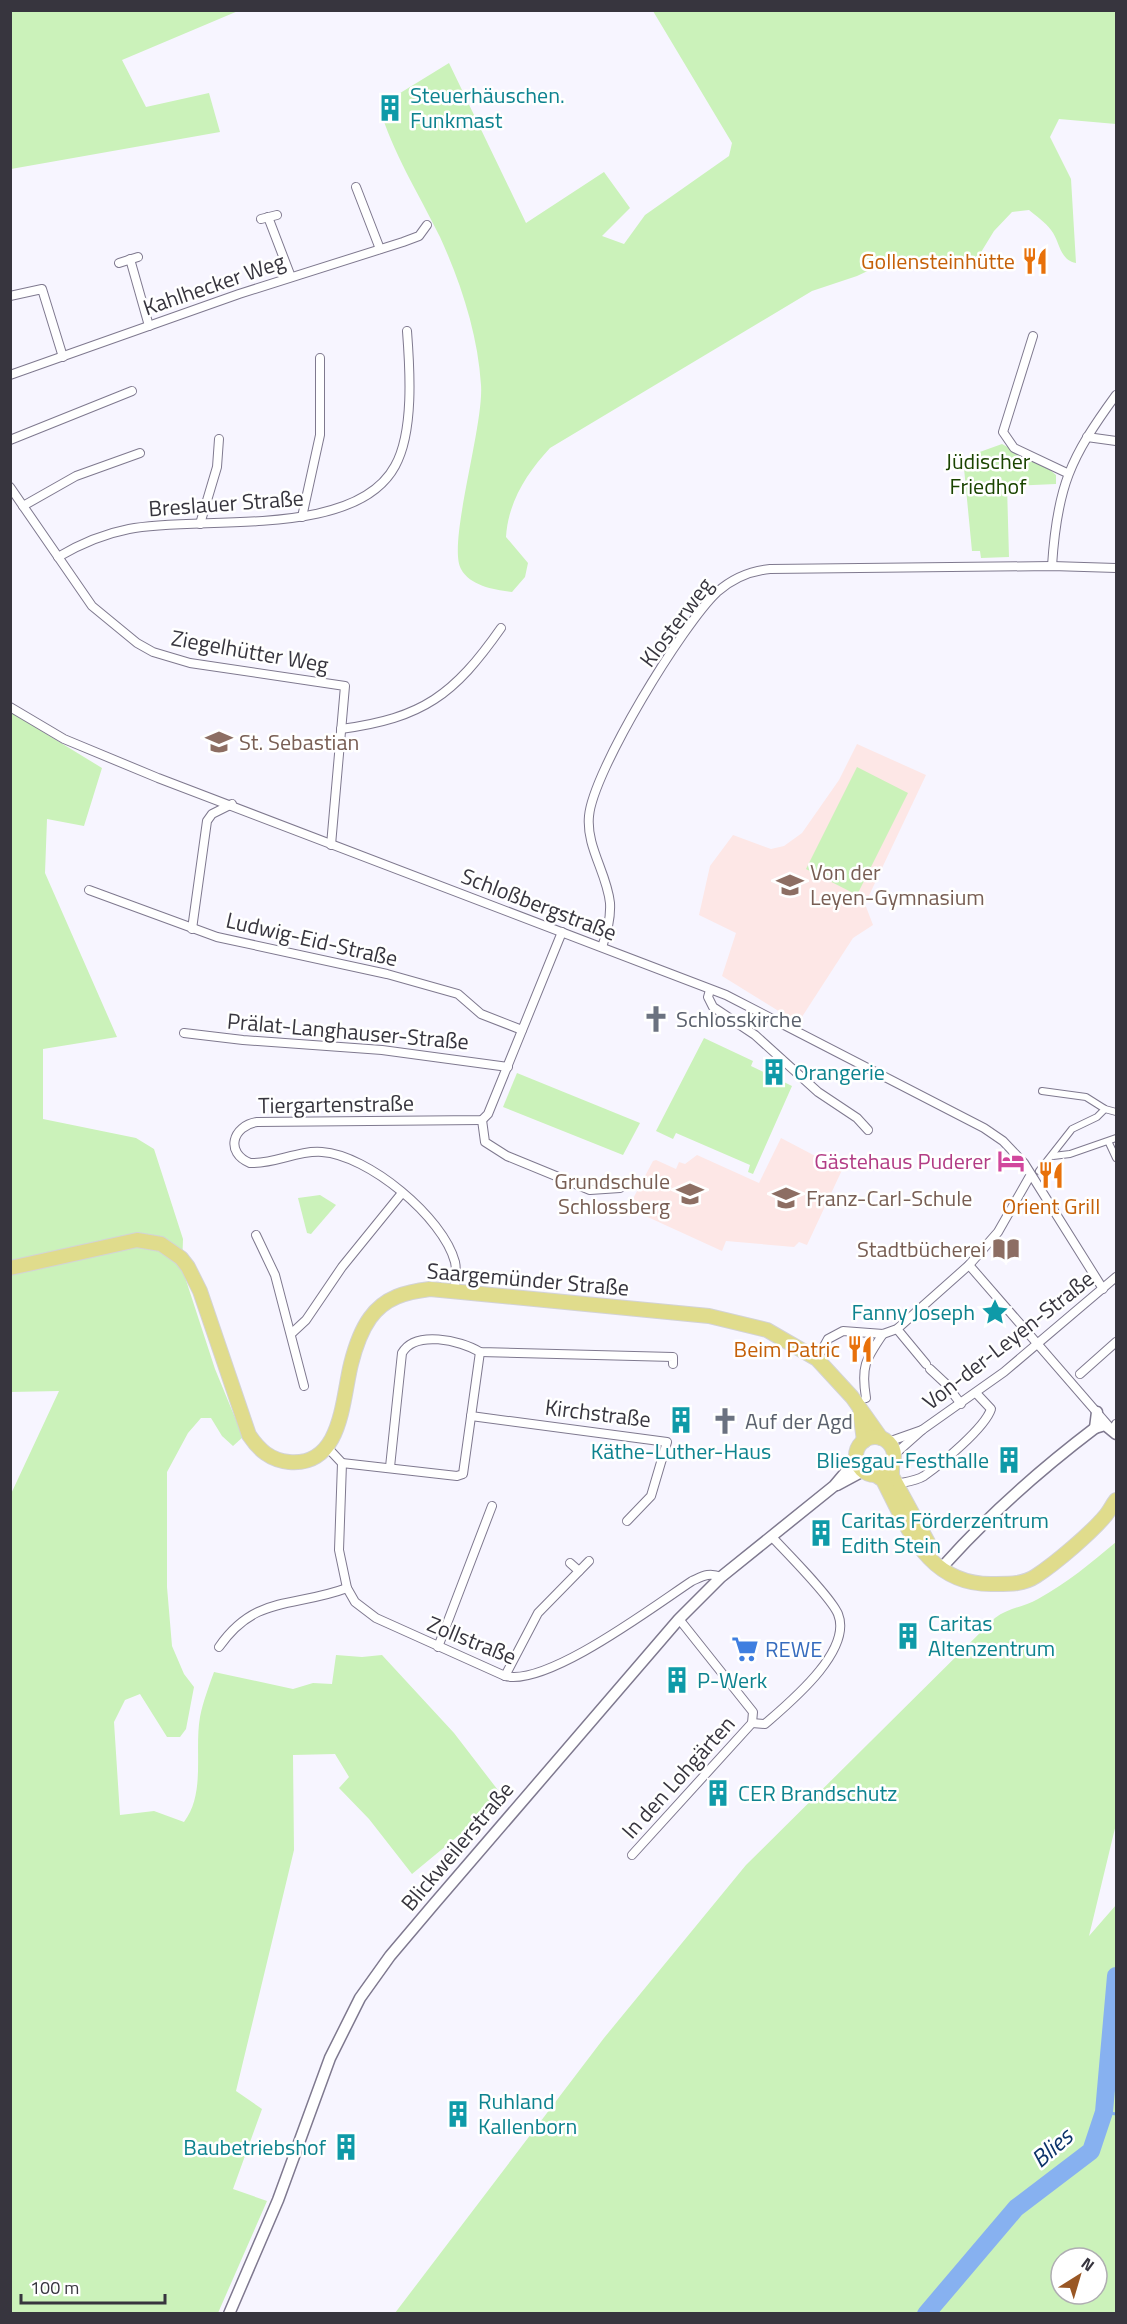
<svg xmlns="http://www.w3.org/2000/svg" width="1127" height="2324" viewBox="0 0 1127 2324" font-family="'Titillium Web',sans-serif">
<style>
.education{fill:#fde7e6}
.green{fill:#cbf2ba;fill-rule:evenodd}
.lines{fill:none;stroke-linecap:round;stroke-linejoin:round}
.stream{stroke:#87b1f0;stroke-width:3}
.river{stroke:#87b1f0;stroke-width:18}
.pedestrian-casing{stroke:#7f798f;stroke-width:8}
.minor-casing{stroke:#7f798f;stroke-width:10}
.tertiary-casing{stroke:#7f798f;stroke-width:13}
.primary-casing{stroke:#d3d3d5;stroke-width:16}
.pedestrian{stroke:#fff;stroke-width:6}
.minor{stroke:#fff;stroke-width:8}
.tertiary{stroke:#fff;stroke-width:10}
.primary{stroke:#e0dc8c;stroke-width:14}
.labels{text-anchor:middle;stroke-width:5;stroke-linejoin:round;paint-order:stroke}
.culture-label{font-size:22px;fill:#0d838f;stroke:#fff;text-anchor:start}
.food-label{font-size:22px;fill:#c56008;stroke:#fff;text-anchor:end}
.street-label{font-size:22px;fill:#37353e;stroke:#fff}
.park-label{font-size:22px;fill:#1a4400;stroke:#fff}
.education-label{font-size:22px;fill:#785e54;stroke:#fff;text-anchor:start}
.worship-label{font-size:22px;fill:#5b616d;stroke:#fff;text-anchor:start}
.hotel-label{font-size:22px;fill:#b23c85;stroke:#fff;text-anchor:end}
.shop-label{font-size:22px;fill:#366cbe;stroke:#fff;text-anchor:start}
.water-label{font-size:24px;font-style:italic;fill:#0c336a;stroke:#fff}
</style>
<rect width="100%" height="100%" fill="#f7f5ff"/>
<g class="education">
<polygon points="857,744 926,775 865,904 873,925 853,938 798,1023 722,976 736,933 699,915 710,866 733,835 771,849 784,846 802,833 839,780"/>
<polygon points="781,1138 842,1170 807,1245 799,1242 794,1247 726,1241 722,1251 628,1208 653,1161 656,1160 676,1169 679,1162 685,1164 697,1155 759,1183"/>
</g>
<g class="green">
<polygon points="11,10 238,11 122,60 146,107 209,93 220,132 11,169"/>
<path d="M653 11H1116V124L1059 119 1050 137 1071 179 1076 263C1059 260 1060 241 1051 230 1045 222 1036 216 1029 210L1012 212 994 231 975 262 963 268 893 259 857 276 812 291 550 448C527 473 508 502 506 537L528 563 525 577 512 592C495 590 470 586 461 569 447 544 484 426 481 385 478 335 461 283 440 237 419 194 392 152 379 106L449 63 526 223 604 172 630 208 602 236 624 244 645 215 729 156 732 143Z"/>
<polygon points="1002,444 1050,470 1056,475 1056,484 1007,486 1009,557 981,558 980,551 972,551 963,458"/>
<path d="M12 713 102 768 84 826 47 819 45 873 117 1037 43 1049V1119L136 1138 154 1149 183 1239 182 1268 215 1369 243 1437 233 1446 222 1436 211 1418H201L188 1433 167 1472V1587L172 1646 184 1674 194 1687 186 1729 180 1737H167L140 1694 125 1700 114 1722 120 1815 154 1811 184 1822C206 1793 194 1751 200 1717 203 1702 209 1686 214 1672L293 1689 313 1683 332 1684 336 1655 362 1657 382 1655 454 1733 504 1798 412 1874 369 1819 339 1788 349 1777 335 1754 293 1755 294 1850 236 2091 262 2109 233 2189 267 2201 218 2313 11 2314 10 1496 59 1391 11 1392Z"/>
<polygon points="857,767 908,793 857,895 806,869"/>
<polygon points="704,1038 753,1061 751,1066 792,1086 753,1174 748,1172 750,1165 676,1133 673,1139 656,1131"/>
<polygon points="517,1073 640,1123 623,1155 503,1107"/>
<polygon points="320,1195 336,1205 311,1234 307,1233 298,1198"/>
<path d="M1116 1542V1824L1089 1936 1116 1905V2313H395L604 2038 746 1865 995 1618C1008 1608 1024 1607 1038 1599 1067 1583 1091 1563 1116 1542ZM1061 2258H1097V2294H1061Z"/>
</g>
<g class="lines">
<polyline class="stream" points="1104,2112 1116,2114"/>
<polyline class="river" points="926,2314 1016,2208 1091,2151 1104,2112 1116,1976"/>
<defs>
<g id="pedestrian">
<polyline points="1042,1091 1086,1097 1105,1109 1116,1112"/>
<polyline points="1109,1143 1116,1158"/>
<polyline points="1053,1156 1070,1154 1116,1138"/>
<polyline points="1039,1171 1072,1129 1097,1117 1105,1109"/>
</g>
<g id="minor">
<polyline points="356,187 380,249"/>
<polyline points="268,217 291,277"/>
<polyline points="261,219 277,215"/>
<polyline points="130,259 149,326"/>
<polyline points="119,263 138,257"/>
<polyline points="10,296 42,289 63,357"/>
<polyline points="1033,336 1003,432 1014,448 1067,473"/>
<polyline points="10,375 239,294 403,242 419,236 427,225"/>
<polyline points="1087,437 1116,441"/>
<polyline points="10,440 132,391"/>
<polyline points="10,487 92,606 137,643 153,652 190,663 345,686 331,845"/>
<polyline points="23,506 76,476 140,453"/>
<polyline points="302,517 320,435 320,358"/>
<polyline points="200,524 217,467 219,439"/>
<path d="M58 557C80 544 103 534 129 529 200 515 355 540 395 466 414 432 410 370 407 331"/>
<path d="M1052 566C1057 487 1070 458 1116 395"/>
<polyline points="10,707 64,739 158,778 726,995 984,1128 1003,1141 1024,1163 1103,1289"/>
<path d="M341 729C423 718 454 695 501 628"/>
<polyline points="89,890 217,937 387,974 458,994 481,1014 522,1030"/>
<polyline points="192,929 207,821 212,814 232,804"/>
<path d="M602 947C607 933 611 919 610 903 607 873 586 847 589 816 593 771 683 624 717 592 733 578 749 571 770 569L1052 566 1116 568"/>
<polyline points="710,990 708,997 713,1007 755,1035 818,1092 857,1118 868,1130"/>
<polyline points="184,1033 243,1040 382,1050 508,1067"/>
<polyline points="482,1120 485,1142 507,1156 590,1190 620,1188"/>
<polyline points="256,1235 275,1275 304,1386"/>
<polyline points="969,1265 1113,1431 1116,1424"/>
<path d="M455 1289C455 1281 457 1270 455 1262 443 1217 368 1155 322 1152 298 1150 275 1164 250 1163 225 1153 232 1126 257 1122L482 1120 488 1114 562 932"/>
<polyline points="897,1329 926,1364"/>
<polyline points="292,1333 306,1320 342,1267 402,1193"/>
<polyline points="817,1359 828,1339 843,1331 883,1334 897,1329 969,1265 998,1232 1030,1176"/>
<polyline points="930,1369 945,1383 961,1404"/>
<polyline points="1080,1374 1116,1342"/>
<path d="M866 1398C861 1367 865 1360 883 1334"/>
<polyline points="471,1416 667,1442 651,1496 627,1521"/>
<polyline points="888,1442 922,1430"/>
<path d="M327 1447 342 1463 339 1550 347 1588 355 1602 376 1618 505 1676C547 1687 654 1606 692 1581 703 1576 709 1572 721 1577"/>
<polyline points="895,1454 922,1430 1004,1372 1116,1277"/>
<polyline points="342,1463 457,1476 463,1474 480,1352"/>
<path d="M390 1467 402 1353C415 1330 460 1340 480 1352L673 1357V1364"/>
<path d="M896 1484C905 1482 916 1481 924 1476 941 1464 985 1428 991 1409L976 1393"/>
<polyline points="570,1563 579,1571"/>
<path d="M219 1647C256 1594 294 1608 347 1588"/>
<polyline points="438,1647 492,1506"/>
<polyline points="505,1676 538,1613 589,1561"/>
<path d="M752 1723 765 1724C789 1703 853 1651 838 1614 831 1597 787 1553 772 1537"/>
<polyline points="632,1855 752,1723 753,1712 679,1619"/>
</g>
<g id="tertiary">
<polyline points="1095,1428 1097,1412"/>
<polyline points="837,1485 863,1471"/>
<path d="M946 1563C991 1513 1041 1469 1095 1428L1105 1425 1116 1434"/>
<polyline points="229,2314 278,2200 330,2058 360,1998 390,1956 434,1904 679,1619 721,1577 834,1486 856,1460"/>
</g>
<g id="primary">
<path d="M10 1268 137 1240 161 1244 181 1258 188 1267 200 1291 249 1435C259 1450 270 1460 289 1462 342 1467 342 1400 351 1364 355 1348 360 1332 370 1318 385 1297 406 1292 430 1289L709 1316 767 1330 817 1359 852 1397 881 1438"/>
<polyline points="860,1410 864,1441"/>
<circle cx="875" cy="1456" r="19"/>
<polyline points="892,1466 892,1476 930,1546"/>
<path d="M877 1476 883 1480C909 1531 929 1587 996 1584 1011 1584 1024 1584 1036 1576 1056 1563 1091 1533 1106 1515 1110 1510 1112 1505 1116 1500"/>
</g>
</defs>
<use href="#pedestrian" class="pedestrian-casing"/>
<use href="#minor" class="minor-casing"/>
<use href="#tertiary" class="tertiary-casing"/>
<use href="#primary" class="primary-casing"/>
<use href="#pedestrian" class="pedestrian"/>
<use href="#minor" class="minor"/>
<use href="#tertiary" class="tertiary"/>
<use href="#primary" class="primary"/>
</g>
<defs>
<symbol id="building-bare" viewBox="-9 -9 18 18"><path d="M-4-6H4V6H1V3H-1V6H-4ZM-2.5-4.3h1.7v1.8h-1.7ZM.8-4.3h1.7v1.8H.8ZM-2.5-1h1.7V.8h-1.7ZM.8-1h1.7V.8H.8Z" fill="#0f9aa8" stroke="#fff" stroke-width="2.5" paint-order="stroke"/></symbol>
<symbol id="restaurant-bare" viewBox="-9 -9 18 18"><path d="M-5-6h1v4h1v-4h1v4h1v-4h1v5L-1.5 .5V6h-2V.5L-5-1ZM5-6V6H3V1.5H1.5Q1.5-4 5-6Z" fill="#e8710a" stroke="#fff" stroke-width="2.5" paint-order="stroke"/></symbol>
<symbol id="school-bare" viewBox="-9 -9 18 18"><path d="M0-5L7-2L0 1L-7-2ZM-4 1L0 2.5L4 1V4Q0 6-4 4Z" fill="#8d6e63" stroke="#fff" stroke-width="2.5" paint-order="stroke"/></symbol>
<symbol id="church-bare" viewBox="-9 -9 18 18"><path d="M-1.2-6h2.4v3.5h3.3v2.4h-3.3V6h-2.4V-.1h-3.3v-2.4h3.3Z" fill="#6b7280" stroke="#fff" stroke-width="2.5" paint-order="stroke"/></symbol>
<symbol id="hotel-bare" viewBox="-9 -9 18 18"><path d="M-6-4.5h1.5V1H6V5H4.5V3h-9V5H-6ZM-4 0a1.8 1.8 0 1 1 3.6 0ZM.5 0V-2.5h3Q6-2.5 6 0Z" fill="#d1479c" stroke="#fff" stroke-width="2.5" paint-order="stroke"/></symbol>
<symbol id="library-bare" viewBox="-9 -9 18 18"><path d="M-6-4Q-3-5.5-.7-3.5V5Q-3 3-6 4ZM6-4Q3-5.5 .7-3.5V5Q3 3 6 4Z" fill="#8d6e63" stroke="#fff" stroke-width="2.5" paint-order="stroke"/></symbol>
<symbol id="sight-bare" viewBox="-9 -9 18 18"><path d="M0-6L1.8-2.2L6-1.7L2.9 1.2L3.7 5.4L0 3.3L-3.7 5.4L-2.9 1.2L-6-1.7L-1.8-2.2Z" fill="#0f9aa8" stroke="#fff" stroke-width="2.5" paint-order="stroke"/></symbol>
<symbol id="supermarket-bare" viewBox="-9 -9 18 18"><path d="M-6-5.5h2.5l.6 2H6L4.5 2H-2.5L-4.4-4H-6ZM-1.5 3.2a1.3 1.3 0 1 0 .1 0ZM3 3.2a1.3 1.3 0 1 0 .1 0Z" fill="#3f7fe0" stroke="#fff" stroke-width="2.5" paint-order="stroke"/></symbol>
</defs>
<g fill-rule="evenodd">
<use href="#building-bare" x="371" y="89" width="38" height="38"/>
<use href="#restaurant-bare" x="1016" y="242" width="38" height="38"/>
<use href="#school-bare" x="200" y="723" width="38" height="38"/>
<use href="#school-bare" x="771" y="866" width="38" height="38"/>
<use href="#church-bare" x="637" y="1000" width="38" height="38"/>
<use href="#building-bare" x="755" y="1053" width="38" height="38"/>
<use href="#hotel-bare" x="992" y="1142" width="38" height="38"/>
<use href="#restaurant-bare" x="1032" y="1156" width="38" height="38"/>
<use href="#school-bare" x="671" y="1175" width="38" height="38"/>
<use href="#school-bare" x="767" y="1179" width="38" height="38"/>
<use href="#library-bare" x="987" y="1230" width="38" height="38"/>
<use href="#sight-bare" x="976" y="1293" width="38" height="38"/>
<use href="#restaurant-bare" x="841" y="1330" width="38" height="38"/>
<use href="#building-bare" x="662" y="1401" width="38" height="38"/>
<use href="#church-bare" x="706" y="1402" width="38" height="38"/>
<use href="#building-bare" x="990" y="1441" width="38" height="38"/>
<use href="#building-bare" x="802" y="1514" width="38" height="38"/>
<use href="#building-bare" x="889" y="1617" width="38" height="38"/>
<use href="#supermarket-bare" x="726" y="1630" width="38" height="38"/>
<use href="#building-bare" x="658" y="1661" width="38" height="38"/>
<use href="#building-bare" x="699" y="1774" width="38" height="38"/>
<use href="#building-bare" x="439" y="2095" width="38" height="38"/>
<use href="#building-bare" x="327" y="2128" width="38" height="38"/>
</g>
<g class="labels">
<g class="culture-label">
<text x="410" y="103">Steuerhäuschen.<tspan x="410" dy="25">Funkmast</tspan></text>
<text x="794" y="1080">Orangerie</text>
<text x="975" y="1320" text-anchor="end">Fanny Joseph</text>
<text x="681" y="1459" text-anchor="middle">Käthe-Luther-Haus</text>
<text x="989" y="1468" text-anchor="end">Bliesgau-Festhalle</text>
<text x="841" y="1528">Caritas Förderzentrum<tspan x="841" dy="25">Edith Stein</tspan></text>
<text x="928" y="1631">Caritas<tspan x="928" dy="25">Altenzentrum</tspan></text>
<text x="697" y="1688">P-Werk</text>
<text x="738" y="1801">CER Brandschutz</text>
<text x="478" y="2109">Ruhland<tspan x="478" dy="25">Kallenborn</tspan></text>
<text x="326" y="2155" text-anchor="end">Baubetriebshof</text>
</g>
<g class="food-label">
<text x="1015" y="269">Gollensteinhütte</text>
<text x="1051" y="1214" text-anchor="middle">Orient Grill</text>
<text x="840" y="1357">Beim Patric</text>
</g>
<g class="street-label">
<text transform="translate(214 284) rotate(-19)" y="8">Kahlhecker Weg</text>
<text transform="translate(226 503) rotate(-4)" y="8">Breslauer Straße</text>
<text transform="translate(676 622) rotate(-53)" y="8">Klosterweg</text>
<text transform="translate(250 651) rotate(10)" y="8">Ziegelhütter Weg</text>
<text transform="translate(539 904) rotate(21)" y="8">Schloßbergstraße</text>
<text transform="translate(312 939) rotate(13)" y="8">Ludwig-Eid-Straße</text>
<text transform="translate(348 1031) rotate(5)" y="8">Prälat-Langhauser-Straße</text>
<text transform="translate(336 1104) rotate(-1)" y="8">Tiergartenstraße</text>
<text transform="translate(528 1279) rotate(5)" y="8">Saargemünder Straße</text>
<text transform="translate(1008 1340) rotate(-38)" y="8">Von-der-Leyen-Straße</text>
<text transform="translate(598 1413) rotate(7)" y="8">Kirchstraße</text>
<text transform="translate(472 1640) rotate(22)" y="8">Zollstraße</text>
<text transform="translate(678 1777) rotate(-48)" y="8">In den Lohgärten</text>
<text transform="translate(457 1846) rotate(-50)" y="8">Blickweilerstraße</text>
</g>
<g class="park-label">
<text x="988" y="469">Jüdischer<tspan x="988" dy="25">Friedhof</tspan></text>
</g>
<g class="education-label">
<text x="239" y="750">St. Sebastian</text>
<text x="810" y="880">Von der<tspan x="810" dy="25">Leyen-Gymnasium</tspan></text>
<text x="670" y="1189" text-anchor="end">Grundschule<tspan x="670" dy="25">Schlossberg</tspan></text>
<text x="806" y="1206">Franz-Carl-Schule</text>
<text x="986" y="1257" text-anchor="end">Stadtbücherei</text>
</g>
<g class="worship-label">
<text x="676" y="1027">Schlosskirche</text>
<text x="745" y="1429">Auf der Agd</text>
</g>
<g class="hotel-label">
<text x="991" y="1169">Gästehaus Puderer</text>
</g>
<g class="shop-label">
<text x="765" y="1657">REWE</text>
</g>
<g class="water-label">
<text transform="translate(1052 2148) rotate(-41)" y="8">Blies</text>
</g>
</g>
<rect width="1127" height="2324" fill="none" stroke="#37353e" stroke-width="24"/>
<g transform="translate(1079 2276) rotate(37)"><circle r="28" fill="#ffffff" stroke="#afaeb2" stroke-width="1.5"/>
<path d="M0-4.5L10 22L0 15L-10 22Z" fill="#995724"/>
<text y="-9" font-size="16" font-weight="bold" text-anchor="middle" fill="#37353e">N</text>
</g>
<path d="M21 2294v9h144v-9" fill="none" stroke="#37353e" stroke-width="3"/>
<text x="30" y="2294" font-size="18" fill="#37353e" stroke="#ffffff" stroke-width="4.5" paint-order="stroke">100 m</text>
</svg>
